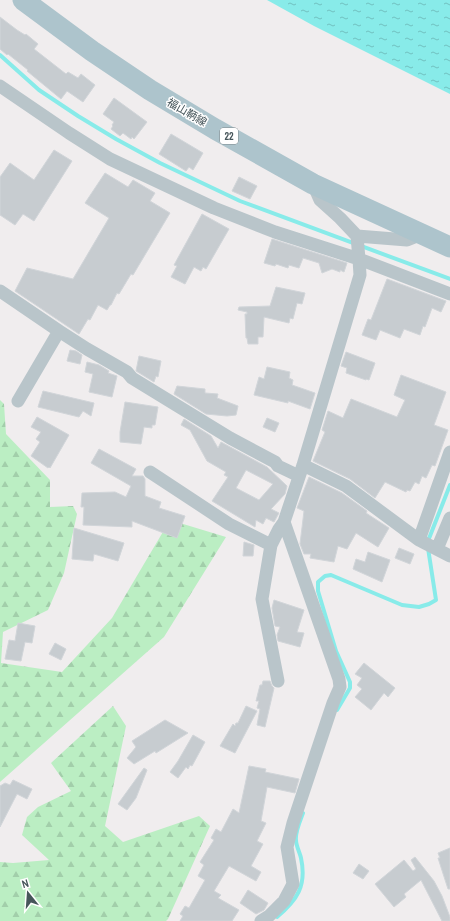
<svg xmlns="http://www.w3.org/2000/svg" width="450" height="921" viewBox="0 0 450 921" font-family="'Archivo Narrow','Noto Sans JP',sans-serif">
<defs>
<pattern id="forest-firs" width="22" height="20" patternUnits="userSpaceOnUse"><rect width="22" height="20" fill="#bbeec3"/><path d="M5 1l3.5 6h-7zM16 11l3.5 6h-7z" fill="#a2ceaa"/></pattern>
<pattern id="water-ripples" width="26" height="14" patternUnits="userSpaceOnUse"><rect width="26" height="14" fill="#88ebe9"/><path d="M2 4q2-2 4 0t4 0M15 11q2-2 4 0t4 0" fill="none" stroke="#71c1c0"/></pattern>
</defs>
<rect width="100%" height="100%" fill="#f0edee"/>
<!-- forest -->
<path fill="url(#forest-firs)" d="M0,400L4,404L6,434L50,480V507L73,506L77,514L64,573L48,610L3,632L1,663L62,672L112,618L170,520L226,537L164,637L0,782Z
M113,706L126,726L105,826L123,842L199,816L210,826L168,919L166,921H0V862L13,863L49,860L22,835L27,817L38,807L71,791L51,763Z"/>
<!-- water -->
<path fill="url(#water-ripples)" d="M267,0H450V94L314,26Z"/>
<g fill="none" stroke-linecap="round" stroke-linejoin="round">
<!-- stream -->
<path stroke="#88ebe9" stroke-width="4" d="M0,55L39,90L78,116L116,139L160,163L240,201L450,279
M428,541L450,485
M337,710L350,688V682L336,651L318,591V582L325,576L331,575L402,605L419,607L429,604L436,600L428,548
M277,917C297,900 307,886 301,858C300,853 296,846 296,840C295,832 300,821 303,813"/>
</g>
<!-- building -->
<path fill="#c7ccd0" stroke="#d1d5d9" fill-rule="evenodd" d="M0,17L17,30L25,35L26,34L38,44L34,49L66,74L68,72L78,78L81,74L95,85L83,102L67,91L61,99L27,71L28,70L8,54L7,55L0,49Z
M114,98L147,122L134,139L132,137L131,139L123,133L120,136L111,129L113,126L112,125L114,122L103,114Z
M171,134L203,153L193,170L189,167L186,171L159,154Z
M54,150L72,161L34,221L23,214L15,225L0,215V177L10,163L34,180Z
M105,173L128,187L133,180L155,193L150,201L170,213L133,275L131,274L119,294L117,293L111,305H110L107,310L98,305L90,320L88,319L79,334L15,291L27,268L73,279L109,218L85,203Z
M239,177L257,186L250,199L232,191Z
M202,214L229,229L206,269L203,267L201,271L194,267L185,284L171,277L177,266L174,265Z
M272,239L347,263L344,272L340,270V272L332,269L322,273L319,263L303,258L299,268L289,265L288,268L276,264L275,266L264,263Z
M387,279L446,301L441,312L432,308L425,327L423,326L420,335L404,329L400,338L380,330L376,340L362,335L368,319L371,320Z
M276,287L305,293L302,304L297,303L293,319L290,318L289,323L264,317L263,337H258V344H248L247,338H246L245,314H247V312L238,310L239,307L270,306Z
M70,350L76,351L82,355L80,364L67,361Z
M346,352L375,363L369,380L366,379V380L346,373L347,368L341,366Z
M139,356L161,361L158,377L156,376L154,382L136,371Z
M87,362L99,365L109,371L108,373L117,376L112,397L89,392L93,374L85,372Z
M267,367L290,372L289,378L293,380L292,385L315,393L310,409L288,401V403L254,395L259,377L264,379Z
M401,375L446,392L434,425L448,430L435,466L432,465L426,478L422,476L419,484L415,482L410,491L407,490L406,492L385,482L375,498L350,479L313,461L325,432L322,430L328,411L343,418L351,399L397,417L405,400L394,395Z
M177,386L205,389V393L218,394L217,398L238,406L236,415L227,416L206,414L174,394Z
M43,391L94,403L91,416L83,411L79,417L38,407Z
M125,402L158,407L155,425H152V428L144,427L141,444L120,442V432Z
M37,417L69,435L50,468L49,467L48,468L31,456L40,442L36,439L41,432L31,427Z
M267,418L279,423L275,432L263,427Z
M184,419L211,436L218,448L221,442L267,467L287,486L285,494L271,509L279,513L274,522L266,518L263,524L256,520L255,527L212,501L228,477L224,475L226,472L207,461L190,430L181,425ZM246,470L273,484L259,500L236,488Z
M99,449L136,469L132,476H143L145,479V496L161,502L159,508L185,516L177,538L132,521V527L83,525L84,507H81L82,493L115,492L126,497L131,486L91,463Z
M309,477L342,493L367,511L366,513L389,528L378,547L356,533L347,549L338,546L334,562L310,558L311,554H304L300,544L304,511L297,508Z
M74,528L124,543L118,561L94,554L93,561L72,559Z
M244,542L254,545L253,556H243Z
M399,548L414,554L410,564L395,558Z
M368,552L390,560L382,582L353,569L356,559L365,562Z
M274,600L304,610L297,632L304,633L300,647L278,641L277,635L280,627L275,626L272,608Z
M18,623L35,626L32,643L25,642L21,661L5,659L9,640L15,641Z
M55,643L66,649L61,660L49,654Z
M364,663L395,688L388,697L384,693L371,710L355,697L362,689L357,685L362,678L355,674Z
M263,681H270L272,686L274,688L265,727L257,725L260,709L257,708L259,701H256L260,685H262Z
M246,706L257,711L235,753L220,746L233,724L235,726L236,723H238Z
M165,720L188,733L156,753L155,751L134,764L127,758L136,747L132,741Z
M193,735L205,742L192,766L190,765L188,769L186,767L178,778L170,772L178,761Z
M249,766L266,769L265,772L299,779L295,793L267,787L261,821L266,823L257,841L263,844L251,866L261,872L256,881L229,866L214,891L221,895L218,898L239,910L232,921H180L183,916L180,914L185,906L189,908L205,880L198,876L204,865L200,862L214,840L211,838L216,829L221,832L233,809L239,813Z
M144,768L147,770L136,798L127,810L118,804Z
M13,780L32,789L27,799L17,794L0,827V786L5,783L10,785Z
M450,848V889H448L438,858H440L438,853Z
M415,857L434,881L442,896L450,917V921H442L421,880L404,894L406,897L394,907L375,884L404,860L413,871L416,869L411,860Z
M359,864L369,871L363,879L353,873Z
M248,890L268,903L264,910L256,914L240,903Z"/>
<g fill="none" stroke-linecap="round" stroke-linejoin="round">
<!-- street -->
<path stroke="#b9c5ca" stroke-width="13" d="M0,86L69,133L110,159L214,208L275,232L359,259L357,236L407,240L422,234
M313,184L320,200L340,218L357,236
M0,291L59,331L18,401
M59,331L87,349L127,372L132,378L230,438L275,462L278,466L299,476
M303,465L346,486L419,540L450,556
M150,472L229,524L271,545L279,529L284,522
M419,540L450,452
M271,545L262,599L278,681
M437,549L450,518
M261,921L269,916L284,901L293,884L287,847L293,823L333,703L340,687L339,679L284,522L303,465L360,275L359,259L450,294"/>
<!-- primary -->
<path stroke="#adc4cc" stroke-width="21" d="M23,0L92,51L150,90L215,129L313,184L450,247"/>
</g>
<g text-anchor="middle" stroke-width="3" stroke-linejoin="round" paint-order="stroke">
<!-- shield labels -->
<rect fill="#fff" stroke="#7e888c" stroke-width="1" x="220" y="128" width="18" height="16" rx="3"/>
<g font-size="10" font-weight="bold" fill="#46555a">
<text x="229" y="140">22</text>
</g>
<!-- street labels -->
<g font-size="11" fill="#46555a" stroke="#fff">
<text transform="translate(187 112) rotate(30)" y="4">福山鞆線</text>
</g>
</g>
<!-- north arrow -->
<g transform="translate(28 893) rotate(343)" stroke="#ffffff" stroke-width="3" paint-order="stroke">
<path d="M0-3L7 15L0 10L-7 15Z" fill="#46555a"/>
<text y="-6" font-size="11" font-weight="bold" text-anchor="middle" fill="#46555a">N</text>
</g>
</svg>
